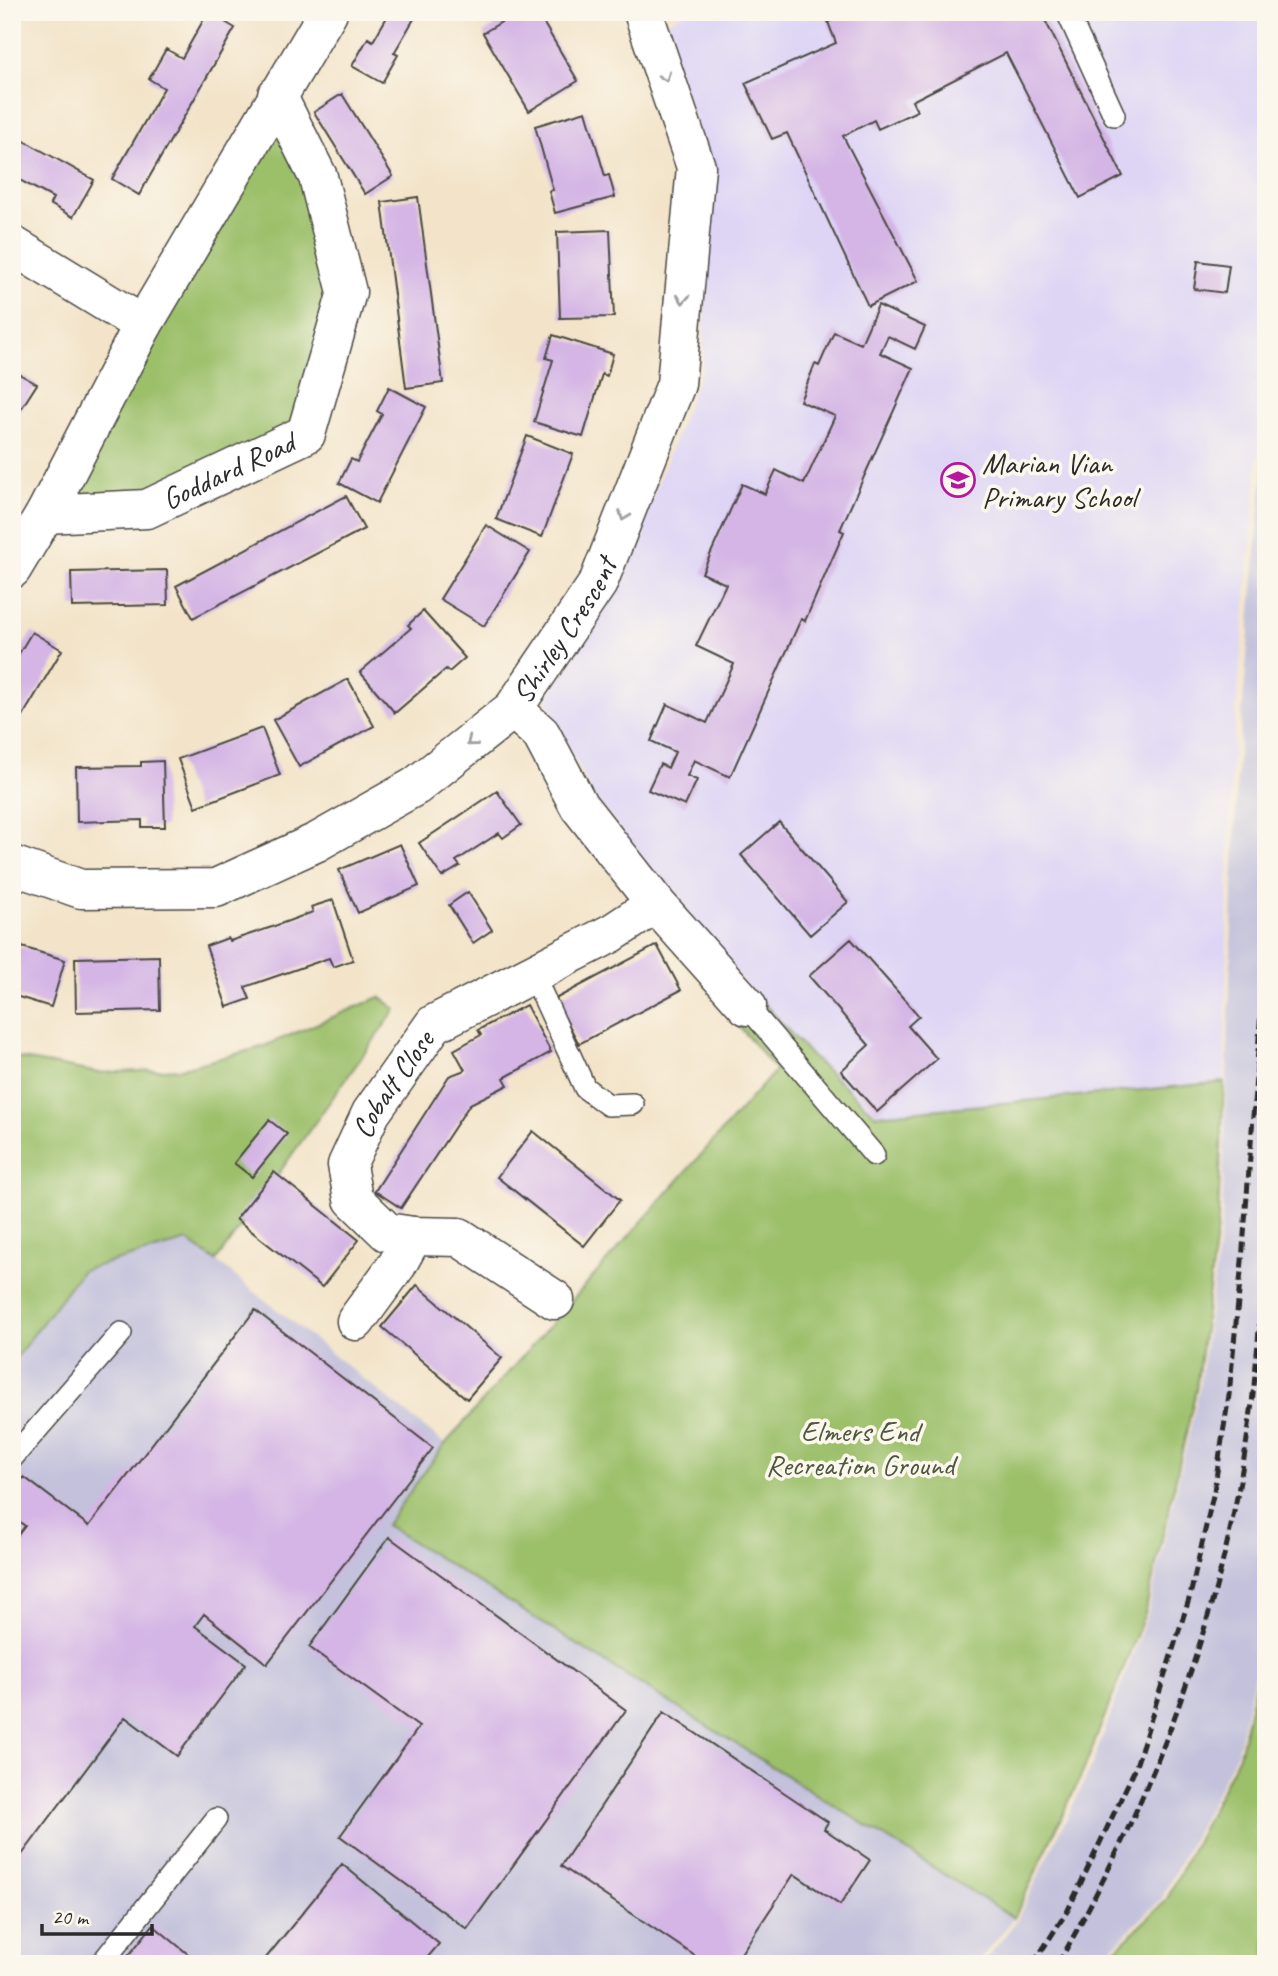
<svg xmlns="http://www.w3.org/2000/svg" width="1278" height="1976" viewBox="0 0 1278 1976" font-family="Caveat,sans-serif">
<rect width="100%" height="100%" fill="#fbf7ec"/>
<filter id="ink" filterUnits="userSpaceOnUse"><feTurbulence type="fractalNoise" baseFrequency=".0143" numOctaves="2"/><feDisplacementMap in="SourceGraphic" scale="14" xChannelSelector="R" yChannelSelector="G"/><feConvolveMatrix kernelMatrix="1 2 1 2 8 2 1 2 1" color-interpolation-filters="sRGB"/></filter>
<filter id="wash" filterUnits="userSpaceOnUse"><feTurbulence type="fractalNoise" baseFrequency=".00686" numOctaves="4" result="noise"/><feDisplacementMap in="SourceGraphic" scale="28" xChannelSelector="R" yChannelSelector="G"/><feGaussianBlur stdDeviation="1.57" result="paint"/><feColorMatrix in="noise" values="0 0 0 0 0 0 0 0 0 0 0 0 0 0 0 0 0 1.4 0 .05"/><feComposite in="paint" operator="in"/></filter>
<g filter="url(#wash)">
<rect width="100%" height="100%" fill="#f3e4c9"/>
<!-- built -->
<path fill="#ded5f5" d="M688,12H1266V370L1231,772L1224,1082L876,1115L812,1057L742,980L593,795L546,700L617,590L703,366L707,155L661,24Z"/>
<!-- industrial -->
<path fill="#c3c1db" d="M1266,435V1623L1237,1752L1161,1900L1095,1964H982L1017,1920L1090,1770L1148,1613L1199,1390L1222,1220L1237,773Z
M188,1241L216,1261L445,1444L387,1526L1014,1918L977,1964H12V1364L82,1270Z"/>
<!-- green -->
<path fill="#9cc06b" stroke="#64764b" stroke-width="2" d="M277,95L347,292L306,434L147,509L45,514Z
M757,996L812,1057L876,1115L1224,1082L1218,1220L1196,1390L1145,1613L1083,1772L1014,1918L386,1525L445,1444L776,1070L732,1018Z
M380,997L396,1009L216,1261L188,1241L82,1270L12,1363V1057L99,1073L179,1069L262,1047Z
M1266,1639V1964H1100L1166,1901L1239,1755Z"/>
<g id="blocks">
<!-- building -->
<path fill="#d4b5e5" d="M208,12L235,28L139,195L112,179L164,88L149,79L166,49L182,58Z
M390,12H418L394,53L398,55L382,83L352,66L368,38L373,41Z
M518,12H537L578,81L529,111L483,33Z
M851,12H1041L1123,176L1080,198L1006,53L912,101L917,111L878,129L874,120L843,136L918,281L868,306L787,133L772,139L745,83L836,43L828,22Z
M342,94L393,176L365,194L314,112Z
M586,111L605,176L609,175L615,197L555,213L549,191L553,190L535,126Z
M12,134L94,180L73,217L50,204L53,198L12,176Z
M418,197L443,383L406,388L382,202Z
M610,230L614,317L560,318L557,232Z
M1198,261L1229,265L1225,293L1194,289Z
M878,305L925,327L915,349L888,336L880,353L913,368L840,530L844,532L805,621L801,619L730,777L694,760L687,776L697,780L685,806L648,790L660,764L668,768L675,752L651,741L667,704L707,723L734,664L696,646L726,584L702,573L742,484L765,494L776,470L804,484L835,416L800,401L815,364L819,366L834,332L861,344Z
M553,335L613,354L607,376L602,374L583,437L534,422L553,360L546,358Z
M12,370L37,384L12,423Z
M389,387L426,407L377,503L339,483L351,459L357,462L382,414L377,411Z
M527,436L573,454L542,537L496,519Z
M346,496L364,529L193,618L176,586Z
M486,525L530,552L484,626L440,599Z
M167,570L168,605L72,607L71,572Z
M423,611L465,658L449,672L446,669L395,713L360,672L411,628L408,625Z
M32,632L62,650L12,734V665Z
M348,679L374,726L299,767L273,720Z
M262,728L280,775L196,807L178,759Z
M163,761L165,827H142V820L77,822L76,767L141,766V762Z
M497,791L521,825L503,838L499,833L456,861L460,866L442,877L419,843Z
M779,822L848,902L810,935L741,855Z
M400,844L419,886L358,913L339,870Z
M468,892L492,930L473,943L449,905Z
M333,900L353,960L333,967L329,958L245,987L250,999L227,1007L206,946L228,938L230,941L272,927L313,912L311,907Z
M851,939L919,1016L908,1026L937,1059L877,1112L841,1071L869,1045L809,976Z
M12,944L65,960L51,1007L12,995Z
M657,945L681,990L579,1044L555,999Z
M159,956L160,1010L76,1012L75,958Z
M526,1005L551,1052L504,1078L508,1085L470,1104L401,1208L375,1191L449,1076L465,1070L454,1050L481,1035L478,1030Z
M269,1120L287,1134L252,1177L234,1163Z
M533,1131L620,1200L584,1246L497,1177Z
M274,1172L359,1240L322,1287L236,1219Z
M417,1285L502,1358L467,1399L382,1327Z
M255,1310L433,1448L267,1664L204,1614L195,1626L246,1664L177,1756L125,1717L18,1860L12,1856V1543L25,1526L12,1516V1493L24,1477L89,1526Z
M389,1537L626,1710L467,1929L340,1836L419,1727L309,1647Z
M664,1712L828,1822L824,1829L870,1860L840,1905L794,1874L734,1964H707L561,1866Z
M342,1864L439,1944L422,1964H261Z
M153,1925L200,1964H122Z"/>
</g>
</g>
<g filter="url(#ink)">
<use href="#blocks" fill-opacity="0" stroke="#494743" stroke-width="2"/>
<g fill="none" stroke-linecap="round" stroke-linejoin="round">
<!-- lane casing -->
<g stroke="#494743" stroke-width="24">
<path id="lane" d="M1067,12L1114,115
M533,974L585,1088L608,1105L633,1104
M747,1006L874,1155
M12,1458L121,1333
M101,1964L216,1819"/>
</g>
<!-- street casing -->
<g stroke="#494743" stroke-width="41">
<g id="street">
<path d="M12,245L143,325"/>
<path id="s1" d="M45,514L147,509L306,434L347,292L318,177L277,95"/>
<path d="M12,569L45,514L143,325L328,12"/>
<path d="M513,709L541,734L579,806L656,904L747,1006"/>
<path id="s2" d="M12,865L81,889L216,888L317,842L416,786L513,709L598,583L676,384L696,167L643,12"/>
<path id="s3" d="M555,1300L459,1237L413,1236L387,1232L353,1199L347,1165L371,1113L434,1024L612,933L656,904"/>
<path d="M356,1321L397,1265L413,1236"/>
</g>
</g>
<!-- lane -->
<use href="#lane" stroke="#fff" stroke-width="21"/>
<!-- street -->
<use href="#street" stroke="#fff" stroke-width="38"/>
<!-- rail -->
<path stroke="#2b2b2b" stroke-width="5" stroke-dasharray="10 5" stroke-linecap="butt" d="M1033,1964L1068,1910L1135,1769L1190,1596L1214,1491L1229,1395L1242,1261L1266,946
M1058,1964C1157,1790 1225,1610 1251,1411C1258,1355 1261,1298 1266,1241"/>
</g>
<!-- one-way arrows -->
<defs><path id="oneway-chevron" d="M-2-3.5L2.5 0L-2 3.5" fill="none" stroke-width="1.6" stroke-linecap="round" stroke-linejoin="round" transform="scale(1.75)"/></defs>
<g stroke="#a0a0a0">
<use href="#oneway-chevron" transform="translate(665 77) rotate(71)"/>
<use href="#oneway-chevron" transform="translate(683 299) rotate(95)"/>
<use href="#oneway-chevron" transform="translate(624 516) rotate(111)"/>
<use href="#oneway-chevron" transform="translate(471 742) rotate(141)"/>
</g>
</g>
<!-- icons -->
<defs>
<g id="school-ring" transform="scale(1.75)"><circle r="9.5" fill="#fbf7ec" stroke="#b5179e" stroke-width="1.5"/><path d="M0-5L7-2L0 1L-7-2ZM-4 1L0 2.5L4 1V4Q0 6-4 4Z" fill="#b5179e"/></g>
</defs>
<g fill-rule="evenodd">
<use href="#school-ring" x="958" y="480"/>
</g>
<g text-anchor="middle" stroke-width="7" stroke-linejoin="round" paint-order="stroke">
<!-- poi labels -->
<g font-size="30" fill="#2b2b2b" stroke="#fbf7ec" text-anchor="start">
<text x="982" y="473">Marian Vian<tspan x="982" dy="34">Primary School</tspan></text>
</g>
<!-- street labels -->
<g font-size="30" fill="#2b2b2b" stroke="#fbf7ec">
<text dy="10" stroke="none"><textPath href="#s1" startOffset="192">Goddard Road</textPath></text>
<text dy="10" stroke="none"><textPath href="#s2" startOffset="651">Shirley Crescent</textPath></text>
<text dy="10" stroke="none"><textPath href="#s3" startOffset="362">Cobalt Close</textPath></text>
</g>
<!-- park labels -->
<g font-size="30" fill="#4d583e" stroke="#fbf7ec">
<text x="860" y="1441">Elmers End<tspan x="860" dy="34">Recreation Ground</tspan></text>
</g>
</g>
<!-- margin -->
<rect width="1278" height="1976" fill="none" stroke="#fbf7ec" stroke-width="42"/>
<!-- scale -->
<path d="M42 1924v10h110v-10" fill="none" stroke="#2b2b2b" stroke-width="3.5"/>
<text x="52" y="1924" font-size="21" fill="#2b2b2b" stroke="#fbf7ec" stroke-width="5" paint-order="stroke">20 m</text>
</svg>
